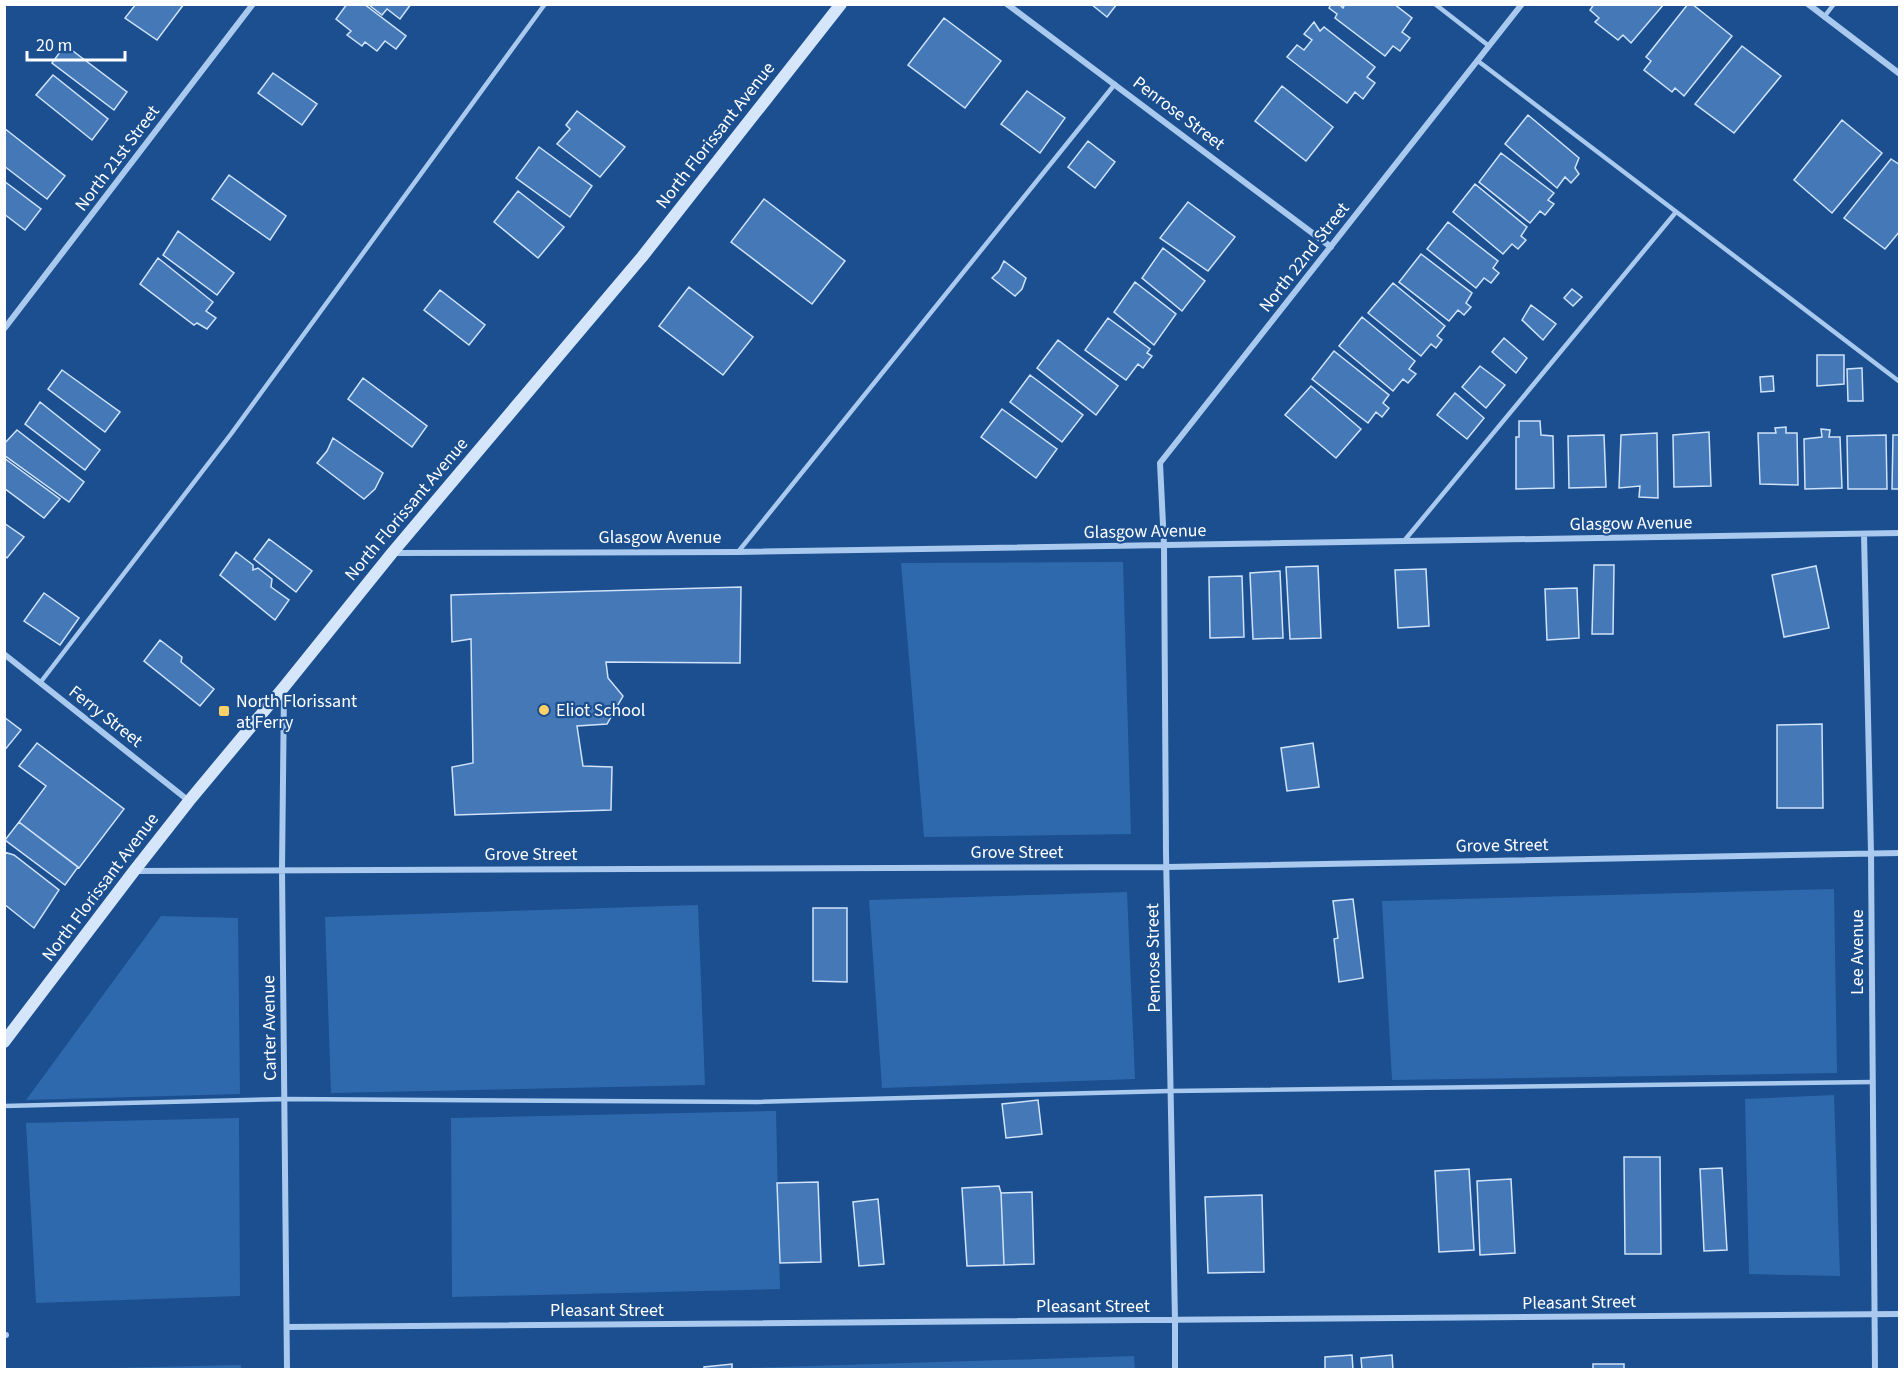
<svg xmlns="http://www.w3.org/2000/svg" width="1904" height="1374" viewBox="0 0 1904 1374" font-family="'Source Sans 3',sans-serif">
<rect width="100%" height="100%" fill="#1b4f8f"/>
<!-- green -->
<path fill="#2e69ad" d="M1123,562L1131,834L924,837L901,563Z
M1834,889L1837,1073L1392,1080L1382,901Z
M1127,892L1135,1079L882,1088L869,900Z
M698,905L705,1085L331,1093L325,917Z
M161,916L238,918L240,1094L26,1100Z
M1834,1095L1840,1276L1749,1274L1745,1099Z
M776,1111L780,1289L452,1297L451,1118Z
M239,1118L240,1296L36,1303L26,1123Z
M1134,1356L1135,1370H744V1368Z
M241,1365V1370L68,1369Z"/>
<!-- building -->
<path fill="#4478b7" stroke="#cfe3fa" stroke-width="1.5" d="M136,4H184L157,40L125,18Z
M347,4H364L406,36L396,49L385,41L377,51L365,42L362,46L347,35L351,31L336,19Z
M411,4L400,19L387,9L382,15L369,5Z
M1091,4H1117L1107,17Z
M1331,4H1339L1343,8L1345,4H1394L1412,18L1402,32L1410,38L1400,51L1393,46L1385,56L1335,18L1337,14L1329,8Z
M1594,4H1664L1631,43L1623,35L1618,40L1595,22L1599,18L1590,10Z
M1688,4H1692L1732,36L1684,96L1675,88L1672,92L1644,70L1651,61L1646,57Z
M944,18L1001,61L965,108L908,65Z
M1314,22L1320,31L1324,27L1375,67L1367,77L1375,83L1363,99L1355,92L1347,103L1287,57L1297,45L1304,50L1312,40L1304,34Z
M65,45L127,92L114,110L52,63Z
M1742,46L1781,76L1734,133L1695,104Z
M273,73L317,104L302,125L258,93Z
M53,75L108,119L92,140L36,95Z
M1282,86L1333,127L1306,161L1255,121Z
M1027,91L1065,118L1040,153L1001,124Z
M577,111L625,147L600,177L557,144L570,129L566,125Z
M1528,115L1579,158L1575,168L1579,174L1571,183L1565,177L1557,188L1505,144Z
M1842,120L1882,153L1832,213L1794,180Z
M4,128L65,176L47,199L4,166Z
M1088,141L1115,162L1095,188L1068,167Z
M539,147L592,186L570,217L516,178Z
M1501,153L1554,193L1548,200L1554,204L1545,215L1540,211L1530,223L1479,182Z
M1891,159L1900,165V231L1885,249L1844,218Z
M229,175L286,216L270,240L212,199Z
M4,181L41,209L25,230L4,214Z
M1475,184L1527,227L1521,236L1526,240L1518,249L1512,244L1503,254L1453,212Z
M518,191L564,227L538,258L494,222Z
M764,199L845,261L812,304L731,242Z
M1188,202L1235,237L1208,271L1160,238Z
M1448,222L1498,261L1493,268L1499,273L1491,283L1484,278L1476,288L1427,249Z
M178,231L234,273L217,295L163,255Z
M1163,248L1205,281L1182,311L1142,278Z
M1421,254L1472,293L1466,303L1471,307L1464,315L1458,310L1449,321L1399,282Z
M158,258L213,302L206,311L216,318L207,329L197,323L194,325L140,284Z
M1004,261L1026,278L1022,289L1015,296L992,278L999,271Z
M1135,282L1176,314L1154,345L1114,312Z
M1393,283L1445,326L1437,336L1442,340L1436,348L1431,344L1421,356L1368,313Z
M689,287L753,337L723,375L659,326Z
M1572,289L1582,297L1573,306L1564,298Z
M440,290L485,325L469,345L424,310Z
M1531,305L1556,324L1543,340L1522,320Z
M1362,317L1415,361L1409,369L1416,374L1408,383L1403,379L1393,391L1339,346Z
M1108,318L1150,349L1147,353L1152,356L1143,368L1138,364L1126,380L1085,350Z
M1504,338L1527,358L1516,373L1492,352Z
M1058,340L1118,386L1096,415L1037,368Z
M1334,351L1389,395L1383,403L1389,408L1382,417L1376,412L1368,423L1312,379Z
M1817,355H1844V384L1817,386Z
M1480,366L1505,385L1486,408L1462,387Z
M1862,368L1863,401H1848L1847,369Z
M62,370L120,412L105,432L48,389Z
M1030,375L1083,415L1062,442L1010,402Z
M1773,376L1774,391L1761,392L1760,377Z
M363,378L427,426L412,447L348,399Z
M1311,386L1361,429L1336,458L1285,415Z
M1455,393L1484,418L1467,439L1437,415Z
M40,402L100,450L85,470L25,424Z
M1002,409L1057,449L1036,478L981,437Z
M1519,421H1540L1541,435L1553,436L1554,488L1516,489V437H1519Z
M1786,427V433H1797L1798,485L1760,484L1758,433H1776L1775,428Z
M1821,429L1830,430L1829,437H1840L1842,488L1805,489L1804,439L1822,437Z
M17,430L84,482L69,502L4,455V444Z
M1709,432L1711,486L1674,487L1673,435Z
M1657,433L1658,498L1639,497L1640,486L1619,488L1621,435Z
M1604,435L1606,487L1569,488L1568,436Z
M1886,435L1887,489H1848L1847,436Z
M1893,435H1900V489H1892Z
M333,438L383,473L375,489L364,499L317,463L327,451Z
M4,458L60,499L44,518L4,488Z
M4,523L24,537L7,558L4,555Z
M269,539L312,571L296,592L254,559Z
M236,552L253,565V570L258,568L272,579L271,587L289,600L275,620L220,575Z
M1594,565H1614L1613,634H1592Z
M1318,566L1321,638L1290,639L1286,567Z
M1816,566L1829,628L1784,637L1772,575Z
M1426,569L1429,626L1398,628L1395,570Z
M1280,571L1283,638L1253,639L1250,573Z
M1242,576L1244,637L1210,638L1209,577Z
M741,587L740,663L606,662L608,678L623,696L607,724L577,726L583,766L612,767L611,810L455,815L452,767L473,763L471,639L452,642L451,595Z
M1577,588L1579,638L1547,640L1545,589Z
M44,593L79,618L60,645L24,621Z
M160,640L182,657L181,662L214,689L200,706L144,661Z
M4,717L21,730L4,751Z
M1822,724L1823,808H1777V725Z
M37,743L124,809L79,868L19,822L46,786L19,766Z
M1313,743L1319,787L1287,791L1281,748Z
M19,822L78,867L65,885L5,840Z
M4,852L14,855L59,890L34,928L4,904Z
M1353,899L1363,978L1339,982L1334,939L1338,938L1333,901Z
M813,908H847V982L813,981Z
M1038,1100L1042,1134L1006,1138L1002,1104Z
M1624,1157H1660L1661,1254H1625Z
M1722,1168L1727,1250L1704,1251L1700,1169Z
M1469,1169L1474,1250L1439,1252L1435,1171Z
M1511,1179L1515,1253L1480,1255L1477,1181Z
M818,1182L821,1262L780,1263L777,1183Z
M999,1186L1001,1193L1004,1265L967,1266L962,1188Z
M1032,1192L1034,1264L1004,1265L1001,1193Z
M1262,1195L1264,1272L1208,1273L1205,1197Z
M878,1199L884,1264L859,1266L853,1202Z
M1352,1355L1353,1370H1325V1357Z
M1392,1355L1393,1370H1362L1361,1358Z
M732,1364V1370H704V1367Z
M1593,1364H1624V1370H1593Z"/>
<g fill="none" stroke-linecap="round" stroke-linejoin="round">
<!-- service -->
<path stroke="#a9c9ee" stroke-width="4.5" d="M1435,4L1489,46
M1824,17L1834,4
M1478,61L1900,382
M1404,541L1676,212
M738,552L1115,84
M40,683L231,434L545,4
M4,1106L285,1099L756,1102L1170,1091L1873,1082"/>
<!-- minor -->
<path stroke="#a9c9ee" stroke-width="6" d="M1007,4L1331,247
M1808,4L1900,74
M4,329L253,4
M1864,534L1871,853L1875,1370
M394,553L738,552L1900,533
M4,654L189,801
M284,691L282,869L287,1370
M134,871L1167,867L1900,853
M287,1327L1900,1314
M4,1335H6
M1175,1370V1321L1166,853L1164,545L1160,463L1522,4"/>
<!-- secondary -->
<path stroke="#d6e6fa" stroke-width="12" d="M4,1042L134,871L189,801L284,687L392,553L642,257L841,4"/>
</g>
<!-- markers -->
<g fill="#ffd166" stroke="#1b4f8f" stroke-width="2">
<circle cx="544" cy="710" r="6"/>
<rect x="218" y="705" width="12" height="12" rx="3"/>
</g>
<g text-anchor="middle" stroke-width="4.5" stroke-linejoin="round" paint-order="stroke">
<!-- street labels -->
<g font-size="18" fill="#fff" stroke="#1b4f8f">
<text transform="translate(1179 113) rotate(37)" y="6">Penrose Street</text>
<text transform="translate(715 135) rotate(-52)" y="6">North Florissant Avenue</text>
<text transform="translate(117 158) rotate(-53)" y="6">North 21st Street</text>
<text transform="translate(1304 257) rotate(-52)" y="6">North 22nd Street</text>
<text transform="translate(406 509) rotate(-50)" y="6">North Florissant Avenue</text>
<text transform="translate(1631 523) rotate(-1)" y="6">Glasgow Avenue</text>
<text transform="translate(1145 531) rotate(-1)" y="6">Glasgow Avenue</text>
<text x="660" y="543">Glasgow Avenue</text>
<text transform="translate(106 716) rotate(38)" y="6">Ferry Street</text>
<text transform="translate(1502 845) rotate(-1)" y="6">Grove Street</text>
<text x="1017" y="858">Grove Street</text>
<text x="531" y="860">Grove Street</text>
<text transform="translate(100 887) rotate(-53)" y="6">North Florissant Avenue</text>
<text transform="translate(1857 952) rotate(-90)" y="6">Lee Avenue</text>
<text transform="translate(1153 958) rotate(-91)" y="6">Penrose Street</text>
<text transform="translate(269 1028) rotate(-91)" y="6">Carter Avenue</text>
<text transform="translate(1579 1302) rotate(-1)" y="6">Pleasant Street</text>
<text x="1093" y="1312">Pleasant Street</text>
<text x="607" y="1316">Pleasant Street</text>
</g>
<!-- poi labels -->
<g font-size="18" fill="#fff" stroke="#1b4f8f" text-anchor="start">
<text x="236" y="707">North Florissant<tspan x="236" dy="21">at Ferry</tspan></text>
<text x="556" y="716">Eliot School</text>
</g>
</g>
<!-- border -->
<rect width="1904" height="1374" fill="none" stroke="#ffffff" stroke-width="12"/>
<!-- scale -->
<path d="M27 51v9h98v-9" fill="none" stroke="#ffffff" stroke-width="3"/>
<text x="36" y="51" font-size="18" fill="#ffffff" stroke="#1b4f8f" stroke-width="4.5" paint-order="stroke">20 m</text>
</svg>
